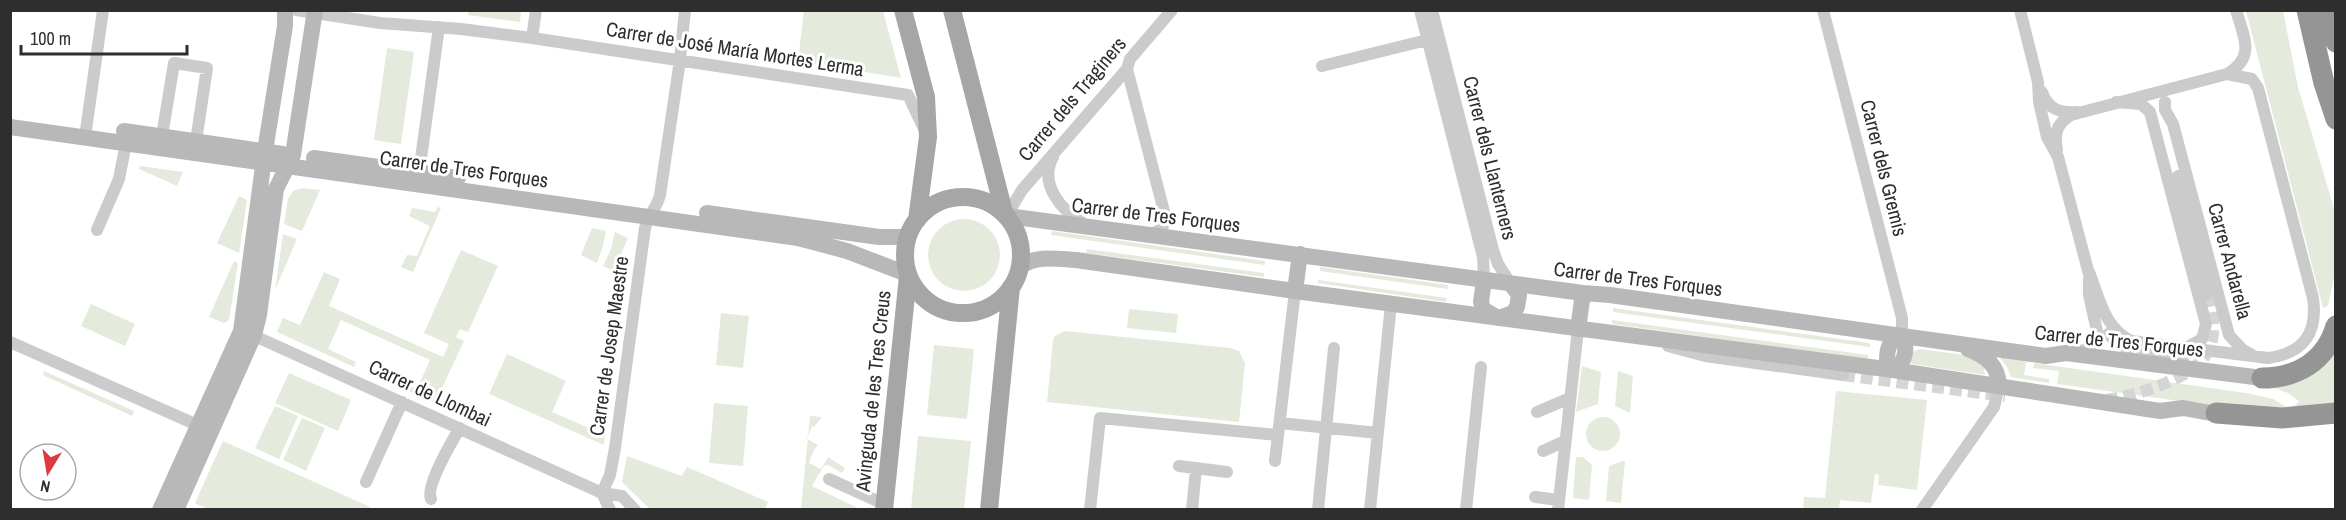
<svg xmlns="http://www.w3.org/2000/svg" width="2346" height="520" viewBox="0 0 2346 520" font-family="'Archivo Narrow',sans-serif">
<rect width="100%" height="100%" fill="#fff"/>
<!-- green -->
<path fill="#e4ebdc" d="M804,10L883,11L901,78L798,61Z
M469,11V10L521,11L520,22L468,15Z
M2246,11H2283L2298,87L2335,212V273L2328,306L2323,308Z
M387,48L414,52L401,144L374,140Z
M140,166L183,172L177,186L139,169Z
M302,188L320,190L302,231L284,224L288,199L293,191Z
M239,196L247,200L239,253L217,243Z
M438,207L441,208L413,272L401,267L407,255L417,256L430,226L409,216L412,208L435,212Z
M928 255a36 36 0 1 1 72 0a36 36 0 1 1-72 0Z
M592,228L606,231L603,246L597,263L581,255Z
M1052,231L1265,261V265L1051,235Z
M615,232L628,238L614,271L603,266L611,249Z
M283,234L297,239L275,290Z
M1087,249L1264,273V277L1086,253Z
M461,250L498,266L468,332L460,329L456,337L464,341L435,403L387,381L389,377L417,389L430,360L341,320L328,349L356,362L354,367L277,332L283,318L300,325L324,272L340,279L329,306L443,357L449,344L424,333Z
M234,261L238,263L229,320L224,323L209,317Z
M1320,267L1448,285V289L1320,271Z
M1318,280L1447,298L1446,302L1318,283Z
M91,304L135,324L125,346L81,326Z
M1613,308L1870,343V347L1613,312Z
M1129,309L1178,314L1176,333L1127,328Z
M721,313L749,316L743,368L716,365Z
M1612,320L1868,355V359L1612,324Z
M1065,331L1231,348L1239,351L1245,363L1239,422L1047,402L1053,340L1055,336Z
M934,345L974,349L967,419L927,415Z
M2335,348V409L2300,414H2273L2057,384L2059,371L2033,368L2034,363L2246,393L2273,399L2292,410L2299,401L2288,393L2263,384C2292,386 2321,376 2335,348Z
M1919,349L1972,356L1984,365L1985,375L1912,364L1910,361L1911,353Z
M507,354L566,381L552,412L605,435L604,445L489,394Z
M1998,355L2026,362L2024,375L2049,379V383L2011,377L2007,367Z
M1582,366L1601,372L1598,404L1576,412Z
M44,371L134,411L132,416L43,375Z
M1618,371L1633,376L1630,413L1615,406Z
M289,373L351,400L338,431L275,403Z
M1836,391L1927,400L1917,490L1878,485L1879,475L1875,474L1871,503L1840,500L1839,509H1803L1804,497L1825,498Z
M714,403L748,406L743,466L709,463Z
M275,406L298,416L279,459L255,448Z
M810,416L822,417L814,427L812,426L807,439L818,445L814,450L809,463L821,469L828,457L845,468L842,473L828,465L824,466L812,486L860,509H801Z
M1586 434a17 17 0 1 1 34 0a17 17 0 1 1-34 0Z
M302,418L325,428L306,471L283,460Z
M918,436L971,441L964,509H911Z
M223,441L368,506L371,509L210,510L195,503Z
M627,456L682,476L687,467L768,502L765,509H650L622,482Z
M1576,457H1583L1592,465L1589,500L1573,498Z
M1623,461L1625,462L1621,503L1606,501L1609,466Z"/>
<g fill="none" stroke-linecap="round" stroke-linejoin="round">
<!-- street-tunnel -->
<path stroke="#d5d5d5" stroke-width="12" stroke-dasharray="12 6" stroke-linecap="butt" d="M1843,375L2005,396
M2106,400C2125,397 2144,392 2161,385C2209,366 2222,345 2208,294"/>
<!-- street -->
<path stroke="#cbcbcb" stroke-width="12" d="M296,10L380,23L461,29L532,38L908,95L924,129
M1420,10L1483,257L1484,280
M1432,10L1493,250L1498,264L1511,284
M1823,10L1902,318V336
M2020,10L2038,82L2039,102L2047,137L2058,157L2090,278
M532,38L536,10
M1322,66L1435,38
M1127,69L1166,219C1163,229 1158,233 1147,234
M2042,92C2048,109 2059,113 2077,112
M2116,102L2141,104L2150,112L2206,324L2202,339L2186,348
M2165,102V110L2173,124L2229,335L2243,350L2252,355
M162,136L174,63L207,68L196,141
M85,137L103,10
M2057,150C2054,134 2056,124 2071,115L2227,74C2256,57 2244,38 2236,10
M1053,157C1038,184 1062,211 1084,224
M419,173L439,27
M2178,176L2208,294
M1007,215L1022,190L1127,69L1130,59L1172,10
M97,230L119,179L126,143
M2089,272C2099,297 2104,328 2131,341L2268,358C2304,353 2318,333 2313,298L2258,88L2252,79L2227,74
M248,333L602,493L622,496L635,510
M2108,334C2130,357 2154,356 2183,360
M10,342L204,428
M1668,346L1705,356L1843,375
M2078,351L2092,349L2099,340L2089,295V279
M1537,412L1570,398
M1280,423L1378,433
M1543,451L1565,441
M1275,461L1295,291
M1179,466L1227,472
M829,479L884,504
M366,482L402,402
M602,493L610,475L615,448L645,228C648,215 657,208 660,195L680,60L685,10
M602,493L610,510
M1535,497L1559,500
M431,499C425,487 452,441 460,428
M1090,510L1100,418L1278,435
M1192,510L1196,469
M1318,510L1334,348
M1370,510L1391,304
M1466,510L1481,367
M1558,510L1578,329
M1922,510L1994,407L1999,386"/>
<!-- secondary -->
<path stroke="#b8b8b8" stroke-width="16" d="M10,127L798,238L847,251L907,274
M124,131L283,154
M314,158L458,178
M707,213L879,237H908
M1008,216L1583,293L1610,295L2046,356L2066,353L2262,378
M1021,266C1037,255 1057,259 1076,260L1295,291L1893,370L2160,411L2183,408L2227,416
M1484,280L1481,302L1483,309L1498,318L1513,313L1517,307L1519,295L1511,284
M1295,291L1300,254
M1578,329L1583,293
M1902,336C1908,347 1906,364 1893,370L1887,361C1887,348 1889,340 1902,336Z
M1968,349C1987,357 1998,365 1999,386
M160,510L241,331L265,151L285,26V10
M176,510L254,335L259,315L276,189L293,155L315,10"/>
<!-- primary -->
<path stroke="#a6a6a6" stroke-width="18" d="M903,10L926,97L928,137L917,220
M952,10L1004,212
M905 255a58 58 0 1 1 116 0a58 58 0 1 1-116 0Z
M884,510L908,276
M989,510L1011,287"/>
<!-- highway -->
<path stroke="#959595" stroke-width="21" d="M2307,10L2324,83L2336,119
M2325,10L2336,42
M2262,378C2297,378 2326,361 2336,326
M2216,413L2282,418L2336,413"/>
</g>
<g text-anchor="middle" stroke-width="6" stroke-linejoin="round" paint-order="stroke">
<!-- street labels -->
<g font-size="20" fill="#2e2e2e" stroke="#fff">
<text transform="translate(735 49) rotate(9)" y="7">Carrer de José María Mortes Lerma</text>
<text transform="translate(1072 99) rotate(-50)" y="7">Carrer dels Traginers</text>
<text transform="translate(1490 158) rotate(76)" y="7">Carrer dels Llanterners</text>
<text transform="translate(1884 168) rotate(76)" y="7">Carrer dels Gremis</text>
<text transform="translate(464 169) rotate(8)" y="7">Carrer de Tres Forques</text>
<text transform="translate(1156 215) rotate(7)" y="7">Carrer de Tres Forques</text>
<text transform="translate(2230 261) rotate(75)" y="7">Carrer Andarella</text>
<text transform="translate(1638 279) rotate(7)" y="7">Carrer de Tres Forques</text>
<text transform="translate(2119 341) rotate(6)" y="7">Carrer de Tres Forques</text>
<text transform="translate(609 346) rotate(-82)" y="7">Carrer de Josep Maestre</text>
<text transform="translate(873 391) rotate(-84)" y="7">Avinguda de les Tres Creus</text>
<text transform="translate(430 393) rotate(25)" y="7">Carrer de Llombai</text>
</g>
</g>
<!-- border -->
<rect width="2346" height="520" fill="none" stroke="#2e2e2e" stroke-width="24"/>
<!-- north arrow -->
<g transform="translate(48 472) rotate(191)"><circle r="28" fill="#ffffff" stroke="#ababab" stroke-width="1.5"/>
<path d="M0-4.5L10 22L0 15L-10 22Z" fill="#dd3940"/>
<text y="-9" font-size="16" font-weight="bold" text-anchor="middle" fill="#2e2e2e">N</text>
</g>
<!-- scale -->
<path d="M21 45v9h166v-9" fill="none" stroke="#2e2e2e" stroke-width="3"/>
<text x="30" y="45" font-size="18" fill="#2e2e2e" stroke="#ffffff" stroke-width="4.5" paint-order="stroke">100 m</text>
</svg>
